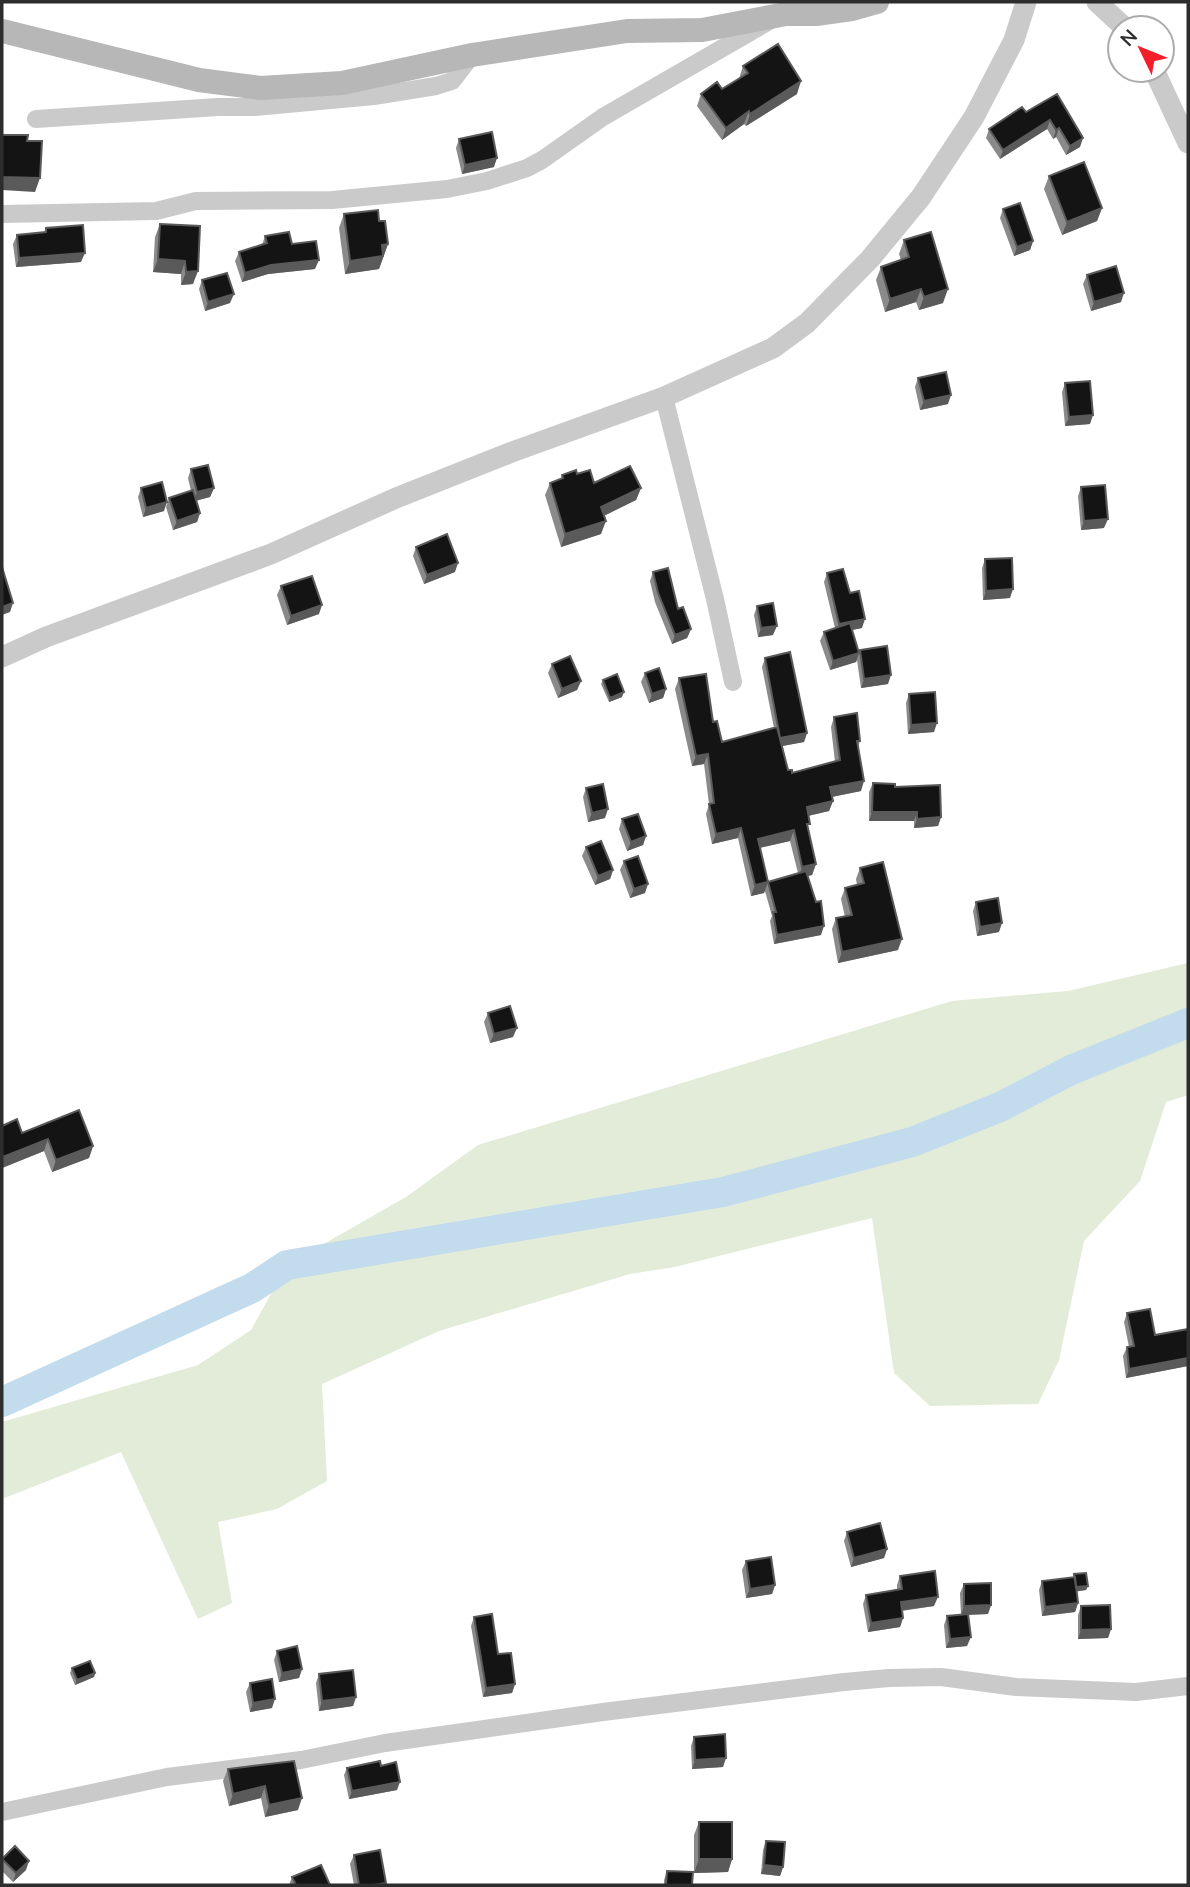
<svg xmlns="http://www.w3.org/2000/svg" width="1190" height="1887" viewBox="0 0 1190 1887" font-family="'Nunito Sans',sans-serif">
<rect width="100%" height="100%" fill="#fff"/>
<!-- green -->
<path fill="#e2ecd8" d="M1188,963V1095L1166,1102L1140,1181L1084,1241L1059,1360L1038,1404L930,1406L894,1373L872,1218L675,1267L630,1274L439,1331L322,1384L327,1481L277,1509L218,1522L232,1603L198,1619L121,1452L2,1499V1422L198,1365L251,1330L287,1265L406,1197L478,1145L952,1001L1068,991Z"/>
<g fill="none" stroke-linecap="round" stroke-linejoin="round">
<!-- river -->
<path stroke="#c2dcee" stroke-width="30" d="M2,1402L252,1288L287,1265L723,1192L912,1142L1000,1107L1071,1070L1188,1023"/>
<!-- minor -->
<path stroke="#cacaca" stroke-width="18" d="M36,119L218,107H255L374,96L436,86L452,81L472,55
M2,214L156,211L196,201L332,200L447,189L487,181L527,168L542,160L603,117L771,20
M664,397L715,599L733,682
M2,1812L167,1777L301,1760L385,1743L603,1712L844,1682L889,1678L941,1677L1016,1687L1136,1692L1188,1686"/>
<!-- tertiary -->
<path stroke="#cacaca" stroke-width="21" d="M1097,2L1125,28
M1154,70L1188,143
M2,657L46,637L271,554L396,498L512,452L664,397L773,348L807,323L870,259L921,197L974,117L1014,40L1026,2"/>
<!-- secondary -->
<path stroke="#b7b7b7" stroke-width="24" d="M2,31L199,80L260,88L342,83L472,55L627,31L702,30L786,14H816L852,9L877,2"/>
</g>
<!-- wall -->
<path fill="#8a8a8a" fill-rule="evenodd" d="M743,66L797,94L746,126L744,124L722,140L697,106L701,94L722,89L739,79Z
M1057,94L1080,147L1066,155L1056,137L1053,139L1047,129L1000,159L986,138L989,129L1026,112Z
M459,139L494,167L462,174L456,148Z
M1049,176L1102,208L1097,221L1062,235L1044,189Z
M1003,209L1033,241L1030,250L1014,256L1000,218Z
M344,214L379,221L388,244L379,269L345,274L339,228Z
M160,224L200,226L193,284L181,285V274L153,272L155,237Z
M46,228L81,262L16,267L13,244L17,235L44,232Z
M265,236L292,244L315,269L268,274L242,282L235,261L239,252L262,245Z
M904,240L943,303L919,310L916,302L885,312L876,280L881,267L901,260L899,254Z
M1087,275L1121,302L1091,311L1083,284Z
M202,280L230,303L205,311L199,289Z
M918,378L948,404L920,410L915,387Z
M1065,383L1090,424L1065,426L1062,392Z
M191,469L214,488L210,497L196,501L200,513L197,522L173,530L166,507L169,498L191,491L188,478Z
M577,474L594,483L641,488L636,500L604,516L601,534L561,547L545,495L550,483L561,479L562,475Z
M1081,487L1104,528L1081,530L1078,496Z
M141,488L164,511L143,517L138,497Z
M416,547L455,572L424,584L413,556Z
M985,559L1010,598L983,600L982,568Z
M653,572L691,629L687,638L672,644L655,602L650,581Z
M827,573L850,593L862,628L852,630L859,652L860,650L888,684L861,688L857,660L856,662L830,670L820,641L824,632L835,628L824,582Z
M281,586L319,614L287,625L277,595Z
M757,606L773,635L758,637L754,615Z
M765,658L807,733L804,742L782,746L788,770L792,773L835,762L831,727L834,717L860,741L858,747L861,791L832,797L833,801L829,811L808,816V828L816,864L812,875L808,876L821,935L774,944L770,921L772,916L765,891L764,893L751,896L738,838L712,844L706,814L709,804L704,764L692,766L675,689L679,678L713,722L722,742L774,728L762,667ZM790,841L798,873L768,882L760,848Z
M552,664L581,681L577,690L558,698L548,673Z
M645,673L666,689L663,698L649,703L641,682Z
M603,680L622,697L609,702L601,684Z
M909,694L934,732L908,734L906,703Z
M873,783L895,787L941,817L938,826L914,828V821H869V792Z
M586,788L605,818L588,822L583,797Z
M622,819L646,836L643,845L627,851L619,829Z
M586,847L613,870L610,879L595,885L582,856Z
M624,861L645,893L630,898L620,870Z
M860,868L898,950L838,963L832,929L836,918L845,917L841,899L845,888L857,885L856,879Z
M976,902L999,932L977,936L973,911Z
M488,1013L513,1037L490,1043L484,1022Z
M2,1126L22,1133L93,1146L89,1158L52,1172L44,1151L2,1168Z
M1127,1313L1155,1335L1188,1329V1366L1126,1378L1123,1356L1127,1347H1129L1124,1322Z
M847,1532L887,1549L884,1558L851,1567L844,1541Z
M746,1561L775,1585L772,1594L746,1598L742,1570Z
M1074,1574L1088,1586L1086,1590L1077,1591L1078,1603L1075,1612L1042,1616L1039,1590L1042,1581L1073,1578Z
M900,1576L934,1606L902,1611L903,1618L900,1627L868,1632L863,1604L866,1595L897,1589V1585Z
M964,1584L991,1605L988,1614L968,1615L967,1646L946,1648L944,1625L947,1616L961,1615L960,1593Z
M1081,1606L1111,1629L1108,1638L1078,1639V1615Z
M474,1617L498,1654L515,1684L512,1693L483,1697L471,1626Z
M277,1651L302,1669L299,1678L279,1682L274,1660Z
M72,1668L95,1673L94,1677L75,1685L70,1673Z
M319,1674L356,1697L353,1706L319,1711L316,1683Z
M250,1683L272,1708L250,1712L246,1692Z
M694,1737L723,1767L692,1769L691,1746Z
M294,1761L298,1810L265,1817L261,1798L229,1806L223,1781L228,1769Z
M381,1766L397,1790L349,1799L344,1775L347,1768Z
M699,1822L732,1859L728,1872L694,1873V1835Z
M766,1841L783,1867L780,1876L761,1874L763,1850Z
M354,1855L385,1885H354L350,1864Z
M2,1859L26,1870L13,1882L2,1871Z
M667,1871L692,1885H664V1880Z
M292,1877L330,1885H289Z"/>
<!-- shaded-wall -->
<path fill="#5a5a5a" d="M801,81L797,94L746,126L750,114Z
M749,111L744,124L722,140L726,128Z
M1050,120L1047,129L1000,159L1003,150Z
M1059,128L1056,137L1053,139L1056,130Z
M1083,138L1080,147L1066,155L1070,146Z
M497,158L494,167L462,174L465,165Z
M2,177L40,178L35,192L2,190Z
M1102,208L1097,221L1062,235L1067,222Z
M1033,241L1030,250L1014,256L1017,247Z
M388,244L379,269L345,274L350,261L382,245Z
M85,253L81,262L16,267L19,258Z
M158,259L185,261L181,274L153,272Z
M319,260L315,269L268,274L242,282L245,273L271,265Z
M198,271L193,284L181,285L186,272Z
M921,289L916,302L885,312L890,299Z
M948,289L943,303L919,310L924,297Z
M1124,293L1121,302L1091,311L1094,302Z
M234,294L230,303L205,311L208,302Z
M951,395L948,404L920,410L924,401Z
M1093,415L1090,424L1065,426L1069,417Z
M214,488L210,497L194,501L197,492Z
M641,488L636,500L597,519L601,507Z
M167,502L164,511L143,517L146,508Z
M200,513L197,522L173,530L177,521Z
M1108,519L1104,528L1081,530L1084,521Z
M606,521L601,534L561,547L565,534Z
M458,563L455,572L424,584L427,575Z
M1013,589L1010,598L983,600L986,591Z
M13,603L10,612L2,615V607Z
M322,605L319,614L287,625L291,616Z
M865,619L862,628L836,633L839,624Z
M777,626L773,635L758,637L761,628Z
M691,629L687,638L672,644L675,635Z
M859,653L856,662L830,670L833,661Z
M891,675L888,684L861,688L864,679Z
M581,681L577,690L558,698L562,689Z
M666,689L663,698L649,703L652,694Z
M624,692L622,697L609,702L610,698Z
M937,723L934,732L908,734L911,725Z
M807,733L804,742L777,747L780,738Z
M708,754L704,764L692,766L696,756Z
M864,781L861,791L826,798L830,787Z
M833,801L829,811L803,817L807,807Z
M608,809L605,818L588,822L592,813Z
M872,812H917L914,821H869Z
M941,817L938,826L914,828L917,819Z
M741,828L738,838L712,844L716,834Z
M794,830L790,841L754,849L758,839Z
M646,836L643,845L627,851L631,842Z
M816,864L812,875L799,878L802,867Z
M613,870L610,879L595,885L598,876Z
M768,882L764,893L751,896L755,885Z
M648,884L645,893L630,898L634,889Z
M1002,923L999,932L977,936L980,927Z
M824,926L821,935L774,944L777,935Z
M902,939L898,950L838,963L842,952Z
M517,1028L513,1037L490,1043L494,1034Z
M48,1139L44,1151L2,1168L3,1157Z
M93,1146L89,1158L52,1172L56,1160Z
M1188,1358V1366L1126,1378L1129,1369Z
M887,1549L884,1558L851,1567L854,1558Z
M775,1585L772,1594L746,1598L750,1589Z
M1088,1586L1086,1590L1073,1592L1075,1587Z
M938,1597L934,1606L897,1611L901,1602Z
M1078,1603L1075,1612L1042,1616L1045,1607Z
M991,1605L988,1614L961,1615L964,1606Z
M903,1618L900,1627L868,1632L871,1623Z
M1111,1629L1108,1638L1078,1639L1081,1630Z
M971,1637L967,1646L946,1648L950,1639Z
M302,1669L299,1678L279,1682L282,1673Z
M95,1673L94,1677L75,1685L77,1680Z
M515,1684L512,1693L483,1697L486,1688Z
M356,1697L353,1706L319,1711L322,1701Z
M275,1699L272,1708L250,1712L253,1703Z
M726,1758L723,1767L692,1769L695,1760Z
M400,1782L397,1790L349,1799L352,1791Z
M265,1786L261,1798L229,1806L233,1794Z
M302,1798L298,1810L265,1817L269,1805Z
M699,1859H732L728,1872L694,1873Z
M29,1861L26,1870L13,1882L16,1873Z
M764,1865L783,1867L780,1876L761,1874Z"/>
<!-- building -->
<path fill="#141414" stroke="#5a5a5a" stroke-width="2" d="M778,44L801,81L750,114L749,111L726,128L701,94L717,82L722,89L748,73L743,66Z
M1057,94L1083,138L1070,146L1059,128L1056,130L1050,120L1003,150L989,129L1022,107L1026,112Z
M492,132L497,158L465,165L459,139Z
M2,135H28L27,141H42L40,178L2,177Z
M1084,162L1102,208L1067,222L1049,176Z
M1020,203L1033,241L1017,247L1003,209Z
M378,210L379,221H385L388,244L382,245L383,256L350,261L344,214Z
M160,224L200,226L198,271L186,272L185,261L158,259Z
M83,225L85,253L19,258L17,235L46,232V228Z
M289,232L292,244L316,241L319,260L271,265L245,273L239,252L267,243L265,236Z
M931,232L948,289L924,297L921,289L890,299L881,267L909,257L904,240Z
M1116,266L1124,293L1094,302L1087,275Z
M227,273L234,294L208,302L202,280Z
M946,372L951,395L924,401L918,378Z
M1090,381L1093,415L1069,417L1065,383Z
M208,465L214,488L197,492L191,469Z
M630,466L641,488L601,507L606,521L565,534L550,483L563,478L562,475L576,470L577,474L590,470L594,483Z
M162,482L167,502L146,508L141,488Z
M1105,485L1108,519L1084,521L1081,487Z
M193,490L200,513L177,521L169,498Z
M447,534L458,563L427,575L416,547Z
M1012,558L1013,589L986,591L985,559Z
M2,567L13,603L2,607Z
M668,568L678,609L683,607L691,629L675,635L658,593L653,572Z
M843,569L850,593L859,591L865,619L839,624L827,573Z
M312,576L322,605L291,616L281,586Z
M773,603L777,626L761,628L757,606Z
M850,623L859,653L833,661L824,632Z
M887,646L891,675L864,679L860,650Z
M790,652L807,733L780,738L765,658Z
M570,656L581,681L562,689L552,664Z
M659,668L666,689L652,694L645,673Z
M617,674L624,692L610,698L603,680Z
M706,674L713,722L717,721L722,742L777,727L788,770H792V773L840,760L834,717L857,713L860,741H857L864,781L830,787L833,801L807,807L810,824H807L816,864L802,867L794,830L758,839L768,882L755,885L741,828L716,834L709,804L714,803L708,754L696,756L679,678Z
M935,692L937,723L911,725L909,694Z
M873,783L895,784V787L940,785L941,817L917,819V812H872Z
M603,784L608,809L592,813L586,788Z
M638,814L646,836L631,842L622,819Z
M601,841L613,870L598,876L586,847Z
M638,856L648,884L634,889L624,861Z
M883,862L902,939L842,952L836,918L852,915L845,888L864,883L860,868Z
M806,871L816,902L821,901L824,926L777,935L773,912H776L768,882Z
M998,898L1002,923L980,927L976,902Z
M510,1006L517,1028L494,1034L488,1013Z
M79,1110L93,1146L56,1160L48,1139L3,1157L2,1154V1126L17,1119L22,1133Z
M1150,1309L1155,1335L1188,1329V1358L1129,1369L1127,1347L1134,1346L1127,1313Z
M880,1523L887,1549L854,1558L847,1532Z
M771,1557L775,1585L750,1589L746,1561Z
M935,1571L938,1597L901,1602L903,1618L871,1623L866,1595L902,1589L900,1576Z
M1086,1573L1088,1586L1076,1587L1074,1574Z
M1075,1577L1078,1603L1045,1607L1042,1581Z
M991,1583V1605L964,1606V1584Z
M1110,1605L1111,1629L1081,1630V1606Z
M492,1614L498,1654L511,1653L515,1684L486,1688L474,1617Z
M968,1614L971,1637L950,1639L947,1616Z
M297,1646L302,1669L282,1673L277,1651Z
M90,1661L95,1673L77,1680L72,1668Z
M353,1670L356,1697L322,1701L319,1674Z
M272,1679L275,1699L253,1703L250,1683Z
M725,1734L726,1758L695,1760L694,1737Z
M294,1761L302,1798L269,1805L265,1786L233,1794L228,1769Z
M380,1761L381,1766L396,1762L400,1782L352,1791L347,1768Z
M699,1822H732V1859H699Z
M766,1841L785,1842L783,1867L764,1865Z
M15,1846L29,1861L16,1873L2,1859Z
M380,1850L386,1883L374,1885H359L354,1855Z
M321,1865L330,1885H296L292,1877Z
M667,1871L693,1872L692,1885H666Z"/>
<!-- border -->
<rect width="1190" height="1887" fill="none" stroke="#2d2d2d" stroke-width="7"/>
<!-- north arrow -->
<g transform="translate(1141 49) rotate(313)"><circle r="33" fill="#ffffff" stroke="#ababab" stroke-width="2"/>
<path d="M0-5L12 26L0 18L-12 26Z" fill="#f41e2b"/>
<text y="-10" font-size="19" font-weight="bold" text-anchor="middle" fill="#2d2d2d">N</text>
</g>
</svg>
